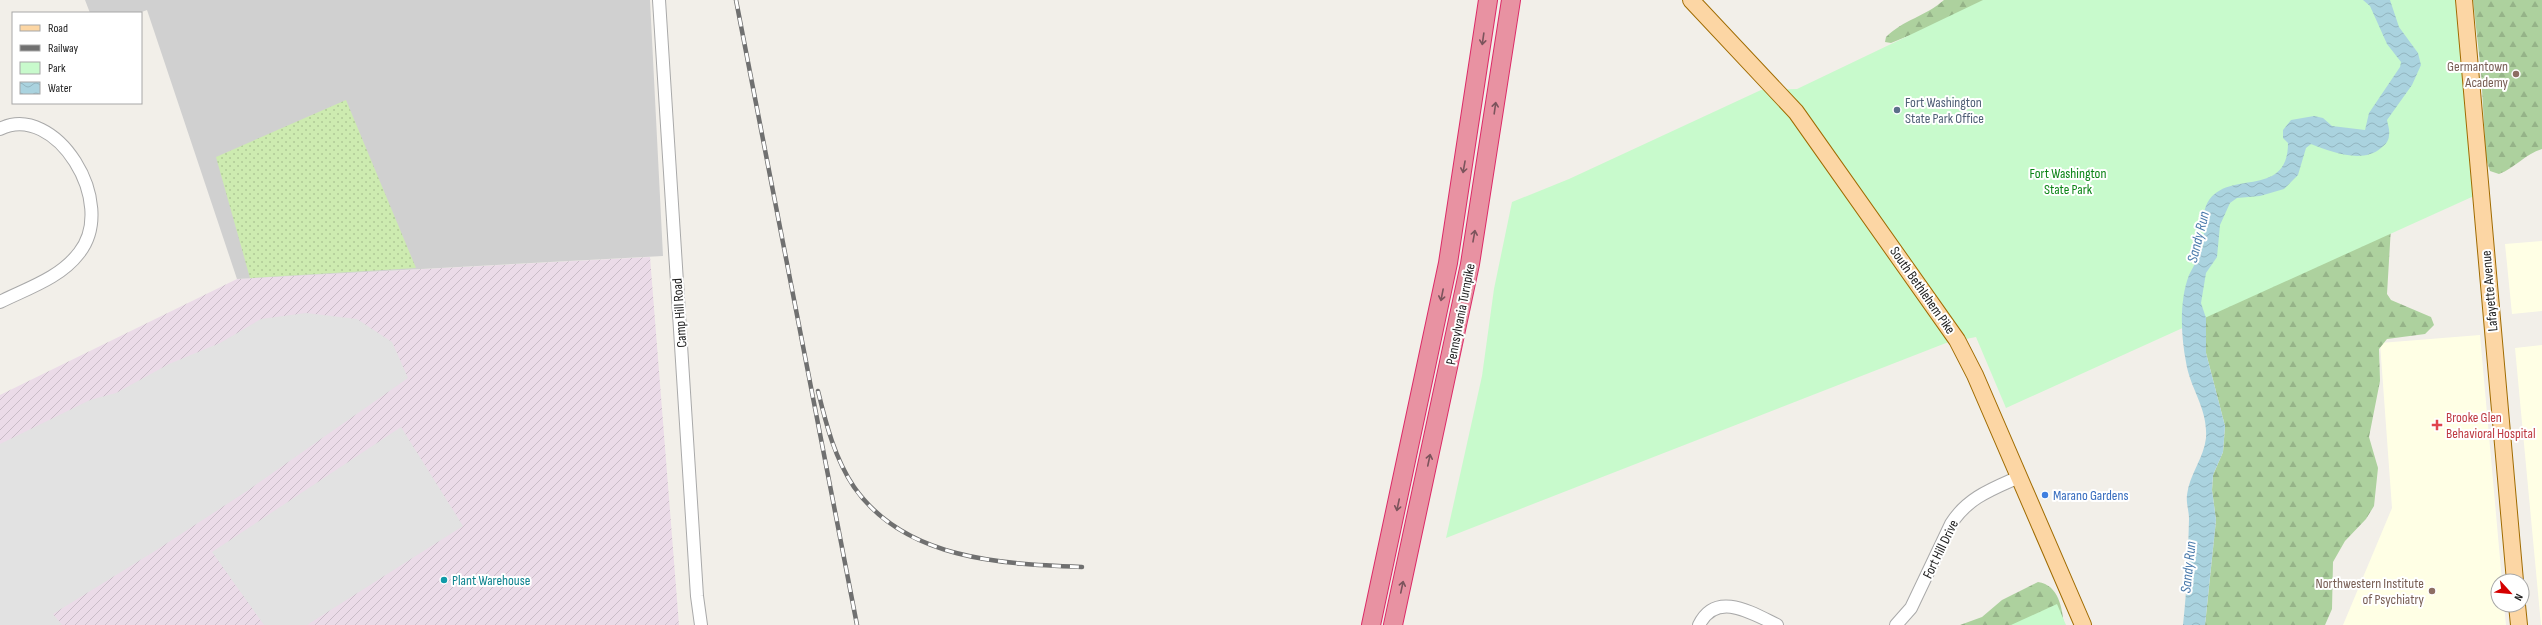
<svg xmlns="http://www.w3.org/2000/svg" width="2542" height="625" viewBox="0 0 2542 625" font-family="'Sofia Sans Condensed',sans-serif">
<defs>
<pattern id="industrial-furrows" width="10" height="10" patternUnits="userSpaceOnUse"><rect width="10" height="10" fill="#ebdbe8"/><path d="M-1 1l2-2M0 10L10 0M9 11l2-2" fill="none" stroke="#c9bcc7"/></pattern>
<pattern id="grass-dots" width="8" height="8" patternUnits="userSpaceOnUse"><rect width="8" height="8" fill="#cdebb0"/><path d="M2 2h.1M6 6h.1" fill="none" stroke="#b0c997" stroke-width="1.8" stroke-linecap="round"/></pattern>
<pattern id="forest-firs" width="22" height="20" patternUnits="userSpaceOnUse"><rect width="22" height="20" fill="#add19e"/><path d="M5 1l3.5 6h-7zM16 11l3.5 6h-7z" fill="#95b388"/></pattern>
<pattern id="water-waves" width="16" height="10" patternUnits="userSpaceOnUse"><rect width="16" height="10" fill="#aad3df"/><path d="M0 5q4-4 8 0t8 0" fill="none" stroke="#92b5bf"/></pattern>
</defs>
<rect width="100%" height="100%" fill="#f2efe9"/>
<!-- industrial -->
<path fill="url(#industrial-furrows)" d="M650,257L679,625H0V395L237,279Z"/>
<!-- education -->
<path fill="#ffffe5" d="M2542,241V311L2512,314L2505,244Z
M2480,335L2502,581H2498V605H2504L2506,625H2343L2392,508L2380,343Z
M2542,345V625H2541L2515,348Z"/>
<!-- religious -->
<path fill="#d0d0d0" d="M85,0H650L663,256L237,279L147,10L139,13H90Z"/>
<!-- grass -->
<path fill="url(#grass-dots)" d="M346,100L416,268L250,278L216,157Z"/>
<!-- forest -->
<path fill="url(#forest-firs)" d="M1944,0H2051L1908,36L1891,43L1885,42L1886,37C1903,20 1926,16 1944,0Z
M2473,0H2542V149C2525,154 2515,168 2499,174L2490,171L2486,159L2481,72Z
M2391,227L2387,294L2391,300L2431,317L2434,325L2425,334L2387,339L2379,349L2380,381L2369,437L2378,468L2374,506L2366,519L2345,541L2333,562L2332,609L2325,625H2205L2216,520L2212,490L2213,475L2223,452L2225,426L2206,353V318L2201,303Z
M2038,582C2059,585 2062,608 2064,625H1960L1982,617L2002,600Z"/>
<!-- park -->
<path fill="#c8facc" d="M1983,0H2455L2474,196L2006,408L1976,337L1946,343L1446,538L1482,376L1494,289L1512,202L1569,179L1761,90L1797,89Z
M2057,604L2066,625H2011Z"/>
<!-- parking -->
<path fill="#e2e2e2" d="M306,313L357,319L392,342L408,378L247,491L155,551L53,614L62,625H0V444L90,400L116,393L169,364L220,343L261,319Z
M401,427L463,526L307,625H264L212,552Z"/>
<!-- water -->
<path fill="url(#water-waves)" d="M2363,0H2390L2399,27L2418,53L2421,65L2412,85L2387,120C2388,125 2390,131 2389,135C2389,141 2385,145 2381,148C2363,164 2331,152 2311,144L2306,148L2298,175L2284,189L2260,196L2237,198L2230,203L2220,225L2217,257L2206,273L2201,303L2206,318V353L2225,426L2223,452L2213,475L2212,490L2216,520L2205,625H2183C2187,590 2188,555 2189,519C2189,511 2186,503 2187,495C2189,475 2204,458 2206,438C2208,408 2190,389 2186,362C2181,336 2179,301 2189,275C2194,265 2200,256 2203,245C2206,233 2201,217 2206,206C2223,166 2288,202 2288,143L2283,138V130L2291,120L2314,116L2323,118L2332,126L2365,130L2369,113L2400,67L2401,62L2387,44L2370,6Z"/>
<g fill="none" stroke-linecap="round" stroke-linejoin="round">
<!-- minor casing -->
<g stroke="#a9a9a9" stroke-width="14">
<path id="minor" d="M659,0L697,596L701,625
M0,129C55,101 119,203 79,253C60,278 28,288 0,302
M1699,625C1716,590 1752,613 1777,625
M1896,625L1911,608L1951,524C1967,498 1992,489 2019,477"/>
</g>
<!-- major casing -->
<g stroke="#a06b00" stroke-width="18">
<path id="major" d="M1691,0L1796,112L1957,340L1975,375L2083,625
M2464,0L2515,581
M2517,605L2519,625"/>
</g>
<!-- highway casing -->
<g stroke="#dc2a67" stroke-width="20">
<path id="highway" d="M1371,625L1448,263L1488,0
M1393,625L1470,264L1511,0"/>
</g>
<!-- minor -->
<use href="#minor" stroke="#fff" stroke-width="12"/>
<!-- major -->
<use href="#major" stroke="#fcd6a4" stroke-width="16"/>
<!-- highway -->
<use href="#highway" stroke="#e892a2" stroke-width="18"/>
<!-- rail casing -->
<g stroke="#707070" stroke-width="4.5">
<path id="rail" d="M736,0L857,625
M818,391C826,424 835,459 854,487C905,560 1002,564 1082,567"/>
</g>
<!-- rail -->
<use href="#rail" stroke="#fff" stroke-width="3" stroke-dasharray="9" stroke-linecap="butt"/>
</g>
<!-- one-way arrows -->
<defs><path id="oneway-shaft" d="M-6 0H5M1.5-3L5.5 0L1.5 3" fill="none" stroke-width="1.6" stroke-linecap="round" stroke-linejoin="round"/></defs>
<g stroke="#7b545c">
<use href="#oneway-shaft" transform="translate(1483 39) rotate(98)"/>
<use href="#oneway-shaft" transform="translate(1495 108) rotate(-82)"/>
<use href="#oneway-shaft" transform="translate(1464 167) rotate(100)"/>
<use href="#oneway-shaft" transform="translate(1474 236) rotate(-80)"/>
<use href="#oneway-shaft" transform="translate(1442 295) rotate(101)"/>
<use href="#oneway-shaft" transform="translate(1429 460) rotate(-78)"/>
<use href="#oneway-shaft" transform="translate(1398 505) rotate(102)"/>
<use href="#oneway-shaft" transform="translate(1402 587) rotate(-78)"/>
</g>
<!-- markers -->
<g fill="#8d6e63" stroke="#fff" stroke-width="1.5">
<circle cx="2516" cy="74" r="4"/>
<circle cx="2432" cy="591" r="4"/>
</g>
<circle fill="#5c6f8a" stroke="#fff" stroke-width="1.5" cx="1897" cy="110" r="4"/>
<path fill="#e0444e" stroke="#fff" stroke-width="1.5" d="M2435 419h4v4h4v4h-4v4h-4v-4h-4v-4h4z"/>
<circle fill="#3f7fe0" stroke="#fff" stroke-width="1.5" cx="2045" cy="495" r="4"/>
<circle fill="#0f9aa8" stroke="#fff" stroke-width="1.5" cx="444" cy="580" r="4"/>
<g text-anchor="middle" stroke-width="4" stroke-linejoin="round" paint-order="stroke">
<!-- education labels -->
<g font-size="14" fill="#785e54" stroke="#fff" text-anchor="end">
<text x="2508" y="71">Germantown<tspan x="2508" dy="16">Academy</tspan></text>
<text x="2424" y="588">Northwestern Institute<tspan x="2424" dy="16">of Psychiatry</tspan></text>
</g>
<!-- service labels -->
<g font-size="14" fill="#4e5e75" stroke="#fff" text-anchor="start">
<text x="1905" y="107">Fort Washington<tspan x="1905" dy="16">State Park Office</tspan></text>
</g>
<!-- park labels -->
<g font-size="14" fill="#0c8416" stroke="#fff">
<text x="2068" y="178">Fort Washington<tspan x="2068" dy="16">State Park</tspan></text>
</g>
<!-- street labels -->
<g font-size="14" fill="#222" stroke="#fff">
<text transform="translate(1923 290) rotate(55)" y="5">South Bethlehem Pike</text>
<text transform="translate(2489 291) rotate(-95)" y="5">Lafayette Avenue</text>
<text transform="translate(679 313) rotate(-94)" y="5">Camp Hill Road</text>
<text transform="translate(1460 314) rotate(-79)" y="5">Pennsylvania Turnpike</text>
<text transform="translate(1940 549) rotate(-64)" y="5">Fort Hill Drive</text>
</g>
<!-- health labels -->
<g font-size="14" fill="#be3a42" stroke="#fff" text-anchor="start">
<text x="2446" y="422">Brooke Glen<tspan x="2446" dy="16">Behavioral Hospital</tspan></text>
</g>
<!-- shop labels -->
<g font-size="14" fill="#366cbe" stroke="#fff" text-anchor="start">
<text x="2053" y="500">Marano Gardens</text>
</g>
<!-- culture labels -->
<g font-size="14" fill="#0d838f" stroke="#fff" text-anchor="start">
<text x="452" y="585">Plant Warehouse</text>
</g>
<!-- water labels -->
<g font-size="15" font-style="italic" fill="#4a7aab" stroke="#fff">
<text transform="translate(2198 237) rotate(-76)" y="5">Sandy Run</text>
<text transform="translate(2188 567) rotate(-84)" y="5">Sandy Run</text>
</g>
</g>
<!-- legend -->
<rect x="12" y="12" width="130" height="92" fill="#ffffff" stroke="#a7a7a7"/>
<rect x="20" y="25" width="20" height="6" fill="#fcd6a4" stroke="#a7a7a7"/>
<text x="48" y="32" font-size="12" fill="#222222">Road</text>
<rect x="20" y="45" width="20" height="6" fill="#707070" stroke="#a7a7a7"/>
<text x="48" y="52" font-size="12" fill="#222222">Railway</text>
<rect x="20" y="62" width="20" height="12" fill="#c8facc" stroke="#a7a7a7"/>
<text x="48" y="72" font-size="12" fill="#222222">Park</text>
<rect x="20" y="82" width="20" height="12" fill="url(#water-waves)" stroke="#a7a7a7"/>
<text x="48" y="92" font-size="12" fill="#222222">Water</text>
<!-- north arrow -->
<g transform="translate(2510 593) rotate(117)"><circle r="19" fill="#ffffff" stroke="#a7a7a7"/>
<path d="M0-3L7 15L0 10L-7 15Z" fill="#d40000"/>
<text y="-6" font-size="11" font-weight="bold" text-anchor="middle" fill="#222222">N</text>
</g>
</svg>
